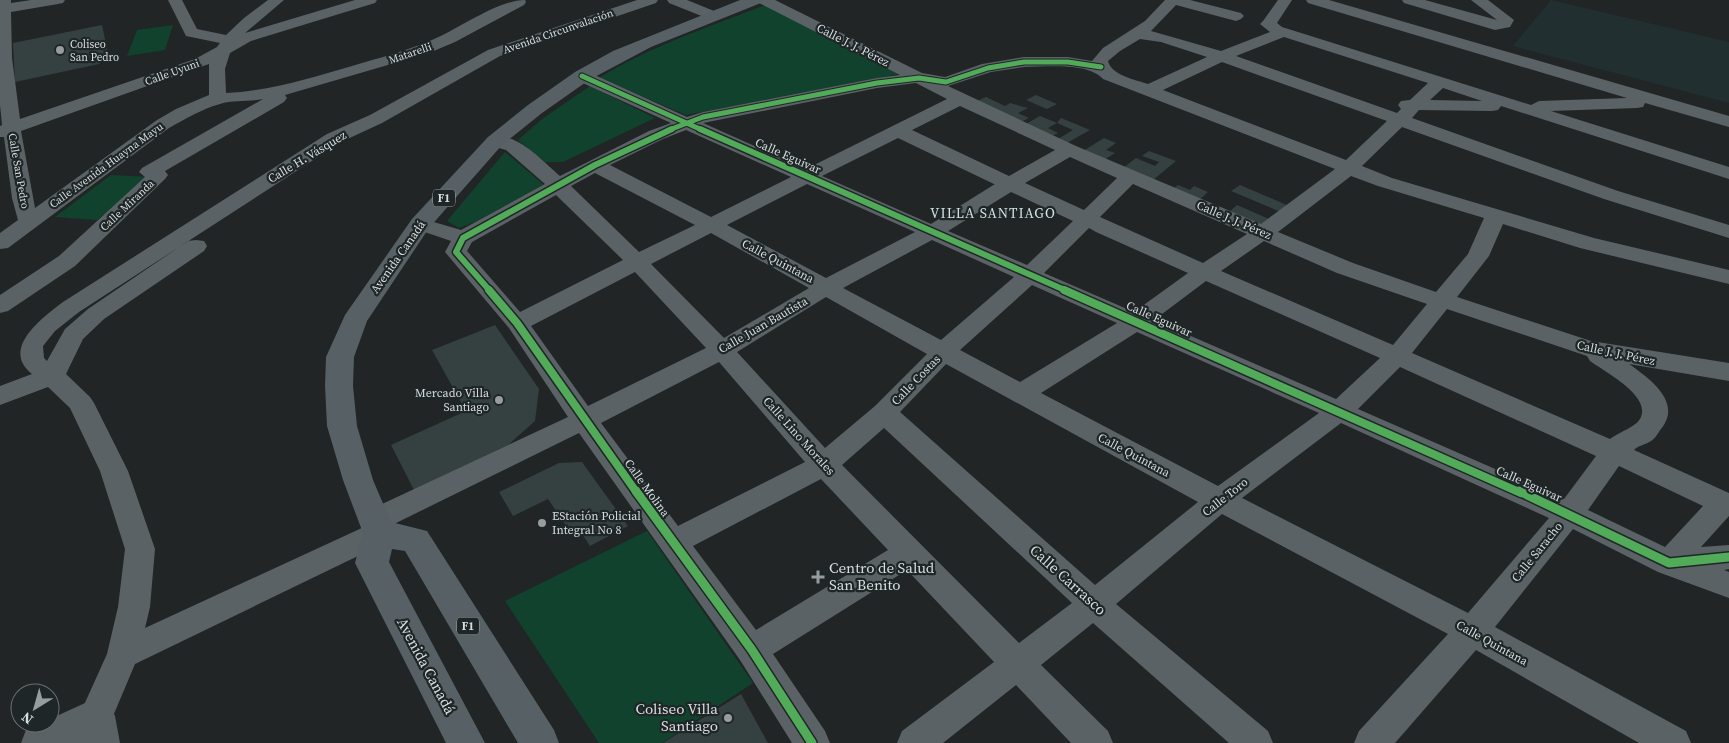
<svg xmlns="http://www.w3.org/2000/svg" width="1729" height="743" viewBox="0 0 1729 743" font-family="'Source Serif 4',serif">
<rect width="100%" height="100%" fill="#212525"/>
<!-- built -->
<path fill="#222f31" d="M1551,0L1729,42V103L1513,46Z"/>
<!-- green -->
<path fill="#11422e" d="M765,5L899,74L686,115L599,78C650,46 709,27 765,5Z
M173,25L165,50L127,56L137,30Z
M590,86L655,118L563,162H545L518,140L542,119Z
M505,152L544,185L475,222L459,228L447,221Z
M111,175L150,177L97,220L55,217Z
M647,531L753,683L662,743H599L505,601Z"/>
<!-- building -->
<path fill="#354140" d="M102,25L109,58L99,64L15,82L13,43Z
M1036,95L1057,104L1047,109L1026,100Z
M986,97L1005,106L1010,103L1028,108L1018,113L1029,118L1021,122L977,101Z
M1040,116L1057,123L1048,128L1058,133L1050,137L1024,125Z
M1061,118L1090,130L1067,143L1058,139L1073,130L1057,123Z
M1104,138L1116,143L1106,150L1115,153L1104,160L1083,151Z
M1149,151L1176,161L1153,180L1123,168L1136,158L1155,166L1159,162L1142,156Z
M1178,185L1190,190L1194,186L1208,192L1199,200L1173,189Z
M1240,185L1289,206L1281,212L1231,191Z
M1237,205L1269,219L1261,226L1229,212Z
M495,325L539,389L535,421L507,446L414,490L391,445L466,411L432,350Z
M582,462L628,526L590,546L579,529L571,533L548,499L513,516L499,492L559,463Z
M741,694L768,743H663Z"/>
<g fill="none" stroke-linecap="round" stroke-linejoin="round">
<!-- street -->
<path fill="#5b6266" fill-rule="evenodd" d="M0,0H11V3L31,0H65L63,3L58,4L11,12L12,58L20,119L195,59L217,47L220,43L186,36L168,0H182L197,29L226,35L244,18L268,0H284L245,33L355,0H377L375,3L251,41L230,53L225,69L226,93C270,91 311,78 352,66C379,58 406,51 432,40C459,29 498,0 525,0L526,2L524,5L455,42L429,53L285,95L287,98L284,102L165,171L168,175L165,179L75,266L8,311L0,313V295L59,256L145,177L139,172L142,168L263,99C249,102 233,100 220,104C202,109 185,119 169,128L8,248L0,249V233L18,220L12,198L4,137H0V126L2,125L0,105ZM209,64V95L176,109L157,120L35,208L21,131Z
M637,0H658L656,3L500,56L382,123L341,142L79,312L55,331L43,346L44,358L47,361L65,329L88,309L188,241L196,240L204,241L207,246L204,251L104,319L83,339L66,374L90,397L94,403L128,471L155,549L150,607L145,628L364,527L360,520L365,512L568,417L509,328L445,252L451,241L413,228L410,224L413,220L420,218L461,230L545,184L506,150L488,145L486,141L488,137C516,130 541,160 560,176L649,131L671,123L576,80L574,76L576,72H588L687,117L703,112L877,78L900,75L759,3L757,0H775L922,73L945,77L982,64L1024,57H1068L1092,61L1103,48L1145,21L1165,0H1190L1241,13L1244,16L1241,19L1236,21L1176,5L1151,31L1221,51L1270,32L1260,24L1263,21L1278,0H1292L1277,23L1282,27L1531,105L1539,101L1627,98L1308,3L1306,0H1329L1729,116V127L1645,103L1643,107L1637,108L1551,111L1729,167V179L1501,106L1498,110L1492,111L1419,110L1412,118L1618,191L1729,225V238L1604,199L1402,127L1362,166L1392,178L1594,238L1729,270V284L1580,248L1503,224L1489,256L1457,297L1591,341L1729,363V381L1629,364C1649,378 1683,402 1661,429C1658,433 1655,439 1651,441C1645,445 1639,445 1634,450L1729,493V516L1701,547L1729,545V569L1724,570L1729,572V598L1658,572L1573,529L1495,627L1686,731L1691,743H1639L1476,650L1395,743H1354L1359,731L1448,634L1222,514L1116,604L1268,731L1273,743H1229L1093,623L1041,665L1108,731L1113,743H1071L1016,685L943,743H897L902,731L994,662L907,570L773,654L825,731L830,743H792L740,660L579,433L390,526L394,533L389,541L135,664L108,728L96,732L84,728L79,716L107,654L118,607L125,549L100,471L70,408L48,387L0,405V386L32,374C0,349 42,318 63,302L327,134L370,115L488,50ZM1284,37L1428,83L1410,100L1401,101L1398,105L1401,109L1397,113L1236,56ZM1140,39L1161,42L1207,57L1148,84C1136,80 1111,75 1108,61L1120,51ZM1222,62L1387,121L1346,160L1163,90ZM1024,67C1047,67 1087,62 1103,79L1335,169L1261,224L1076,146L948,86L991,72ZM916,83L947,99L806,169L703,123L877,88ZM1443,88L1482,101L1430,100ZM960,106L1055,150L1009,176L912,130ZM686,130L791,177L711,217L610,165L663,139ZM898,138L994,184H995L931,224L822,176ZM1070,157L1117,178L1084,210L1025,183ZM595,173L695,225L639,252L571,186ZM1351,176L1378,186L1484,218L1468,254L1436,292L1353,263L1278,232ZM807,184L915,232L826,278L727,225ZM1133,184L1247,234L1203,263L1100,217ZM1011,192L1073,221L1027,265L948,231ZM556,195L623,260L520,312L467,251L472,242ZM1089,228L1096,232L1188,273L1134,312L1044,273ZM711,233L809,288L724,338L651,264ZM932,240L1014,277L941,340L843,288ZM1264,241L1337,273L1427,304L1393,345L1221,271ZM635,272L706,348L588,406L531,326ZM1206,281L1380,358L1336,399L1154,320ZM1032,285L1117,323L1020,382L960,350ZM826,297L927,354L875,406L825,448L737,352ZM1447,309L1587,356L1590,361C1605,372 1650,395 1641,417C1637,427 1619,432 1610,439L1412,353ZM1137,332L1319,413L1218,486L1041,393ZM719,362L805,462L678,526L601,423ZM946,364L1198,502L1095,585L900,412ZM1400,367L1596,456L1564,499L1358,409ZM1341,423L1549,518L1468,613L1242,498ZM884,428L1072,603L1019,643L842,465ZM1619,466L1703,506L1665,547L1588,510ZM821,479L888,550L756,630L693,546Z
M667,0H687L719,13L722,16L719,19H709L669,3Z
M1402,0H1425L1497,20L1471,0H1488L1514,20L1510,27L1495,30L1404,3Z"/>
<!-- primary -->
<path fill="#5a6266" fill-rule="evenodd" d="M96,698L109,703L115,716L120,743H21L26,730L41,723H50V719Z"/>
<!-- highway -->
<path fill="#576064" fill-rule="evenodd" d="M740,0H763L761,3L651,47L589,80L542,113L502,145L429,228L367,321L354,357L353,386L357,426L373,480L391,522L427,531L554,730L559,743H518L405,551L392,549L389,562L485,743H446L355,563L363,533L343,480L327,426L325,386L326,357L345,315L412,219L488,137L528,105L575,72L613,51Z"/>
<!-- cycleway-far3 casing -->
<g stroke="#1f2627" stroke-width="7">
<path id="cycleway-far3" d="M582,76L702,130
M669,130L703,117L877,83L919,78L946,82L988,68L1024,62H1068L1101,67"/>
</g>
<!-- cycleway-far2 casing -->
<g stroke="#1f2627" stroke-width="9">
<path id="cycleway-far2" d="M700,129L1067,291
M490,291L456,252L463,238L595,165L672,129"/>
</g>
<!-- cycleway-far1 casing -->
<g stroke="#1f2627" stroke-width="11">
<path id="cycleway-far1" d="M489,290L517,323L637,493
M1064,290L1521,493"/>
</g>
<!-- cycleway casing -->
<g stroke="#1f2627" stroke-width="12">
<path id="cycleway" d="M636,491L752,650L812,743
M1519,491L1669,563L1729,557"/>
</g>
<!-- cycleway-far3 -->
<use href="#cycleway-far3" stroke="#51ab58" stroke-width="5"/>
<!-- cycleway-far2 -->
<use href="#cycleway-far2" stroke="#51ab58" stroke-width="6"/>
<!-- cycleway-far1 -->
<use href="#cycleway-far1" stroke="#51ab58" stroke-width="8"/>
<!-- cycleway -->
<use href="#cycleway" stroke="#51ab58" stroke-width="9"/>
</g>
<!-- markers -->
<g fill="#979c9d" stroke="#1f2627" stroke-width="2">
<circle cx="60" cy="50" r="5"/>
<circle cx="499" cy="400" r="5"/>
<circle cx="542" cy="523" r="5"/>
<path d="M815.5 569.5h5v5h5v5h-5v5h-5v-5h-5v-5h5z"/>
<circle cx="728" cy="718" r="5"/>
</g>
<g text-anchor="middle" stroke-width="4.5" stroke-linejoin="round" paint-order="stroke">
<!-- far-street labels -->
<g font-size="11" fill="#d7dcdd" stroke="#1f2627">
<text transform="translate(558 31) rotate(-19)" y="4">Avenida Circunvalación</text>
<text transform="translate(410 53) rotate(-19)" y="4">Matarelli</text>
<text transform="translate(172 72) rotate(-20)" y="4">Calle Uyuni</text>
<text transform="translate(106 165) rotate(-36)" y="4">Calle Avenida Huayna Mayu</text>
<text transform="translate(19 171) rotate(80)" y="4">Calle San Pedro</text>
<text transform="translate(127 205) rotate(-43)" y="4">Calle Miranda</text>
</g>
<!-- far-poi labels -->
<g font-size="11" fill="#d7dcdd" stroke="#1f2627" text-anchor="start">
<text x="70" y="48">Coliseo<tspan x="70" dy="13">San Pedro</tspan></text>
</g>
<!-- shield labels -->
<g fill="#1f2627" stroke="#a0a5a6" stroke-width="1">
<rect x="433" y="189.5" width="22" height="17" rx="4"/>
<rect x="457" y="617.5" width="22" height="17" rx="4"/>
</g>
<g font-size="11" font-weight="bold" fill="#d7dcdd">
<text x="444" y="202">F1</text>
<text x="468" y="630">F1</text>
</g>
<!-- street labels -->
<g font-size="12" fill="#d7dcdd" stroke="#1f2627">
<text transform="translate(853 45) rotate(27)" y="4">Calle J. J. Pérez</text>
<text transform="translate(788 156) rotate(24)" y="4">Calle Eguivar</text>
<text transform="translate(307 157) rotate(-31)" y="4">Calle H. Vásquez</text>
<text transform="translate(1234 220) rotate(23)" y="4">Calle J. J. Pérez</text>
<text transform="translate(398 257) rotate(-55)" y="4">Avenida Canadá</text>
<text transform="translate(778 261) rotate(28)" y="4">Calle Quintana</text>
<text transform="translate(1159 319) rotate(24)" y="4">Calle Eguivar</text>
<text transform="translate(763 325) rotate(-30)" y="4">Calle Juan Bautista</text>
<text transform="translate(1616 353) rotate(12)" y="4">Calle J. J. Pérez</text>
<text transform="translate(916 380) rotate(-46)" y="4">Calle Costas</text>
<text transform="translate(799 436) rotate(48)" y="4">Calle Lino Morales</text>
<text transform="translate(1134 455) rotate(28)" y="4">Calle Quintana</text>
<text transform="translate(1529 484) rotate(24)" y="4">Calle Eguivar</text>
<text transform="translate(647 488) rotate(54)" y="4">Calle Molina</text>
<text transform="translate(1225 497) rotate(-38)" y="4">Calle Toro</text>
<text transform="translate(1537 552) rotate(-51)" y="4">Calle Saracho</text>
<text transform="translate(1492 643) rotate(29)" y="4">Calle Quintana</text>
</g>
<!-- poi labels -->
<g font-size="12" fill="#d7dcdd" stroke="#1f2627" text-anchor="end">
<text x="489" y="397">Mercado Villa<tspan x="489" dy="14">Santiago</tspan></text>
<text x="552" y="520" text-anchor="start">EStación Policial<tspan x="552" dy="14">Integral No 8</tspan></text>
</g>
<!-- neighbourhood labels -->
<g font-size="14" letter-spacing="1" fill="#d6dfe1" stroke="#1f2627">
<text x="993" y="218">VILLA SANTIAGO</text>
</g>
<!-- near-poi labels -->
<g font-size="15" fill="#d7dcdd" stroke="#1f2627" text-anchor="start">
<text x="829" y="573">Centro de Salud<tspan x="829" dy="17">San Benito</tspan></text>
<text x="718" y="714" text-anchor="end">Coliseo Villa<tspan x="718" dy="17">Santiago</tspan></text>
</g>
<!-- near-street labels -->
<g font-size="15" fill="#d7dcdd" stroke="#1f2627">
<text transform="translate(1068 580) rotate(42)" y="5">Calle Carrasco</text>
<text transform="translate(426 666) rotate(62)" y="5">Avenida Canadá</text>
</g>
</g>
<!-- north arrow -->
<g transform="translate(35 708) rotate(217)"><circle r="24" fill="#1f2627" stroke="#696f70"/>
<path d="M0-4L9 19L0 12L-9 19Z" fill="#979c9d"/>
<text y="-8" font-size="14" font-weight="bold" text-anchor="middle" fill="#d7dcdd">N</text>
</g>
</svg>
